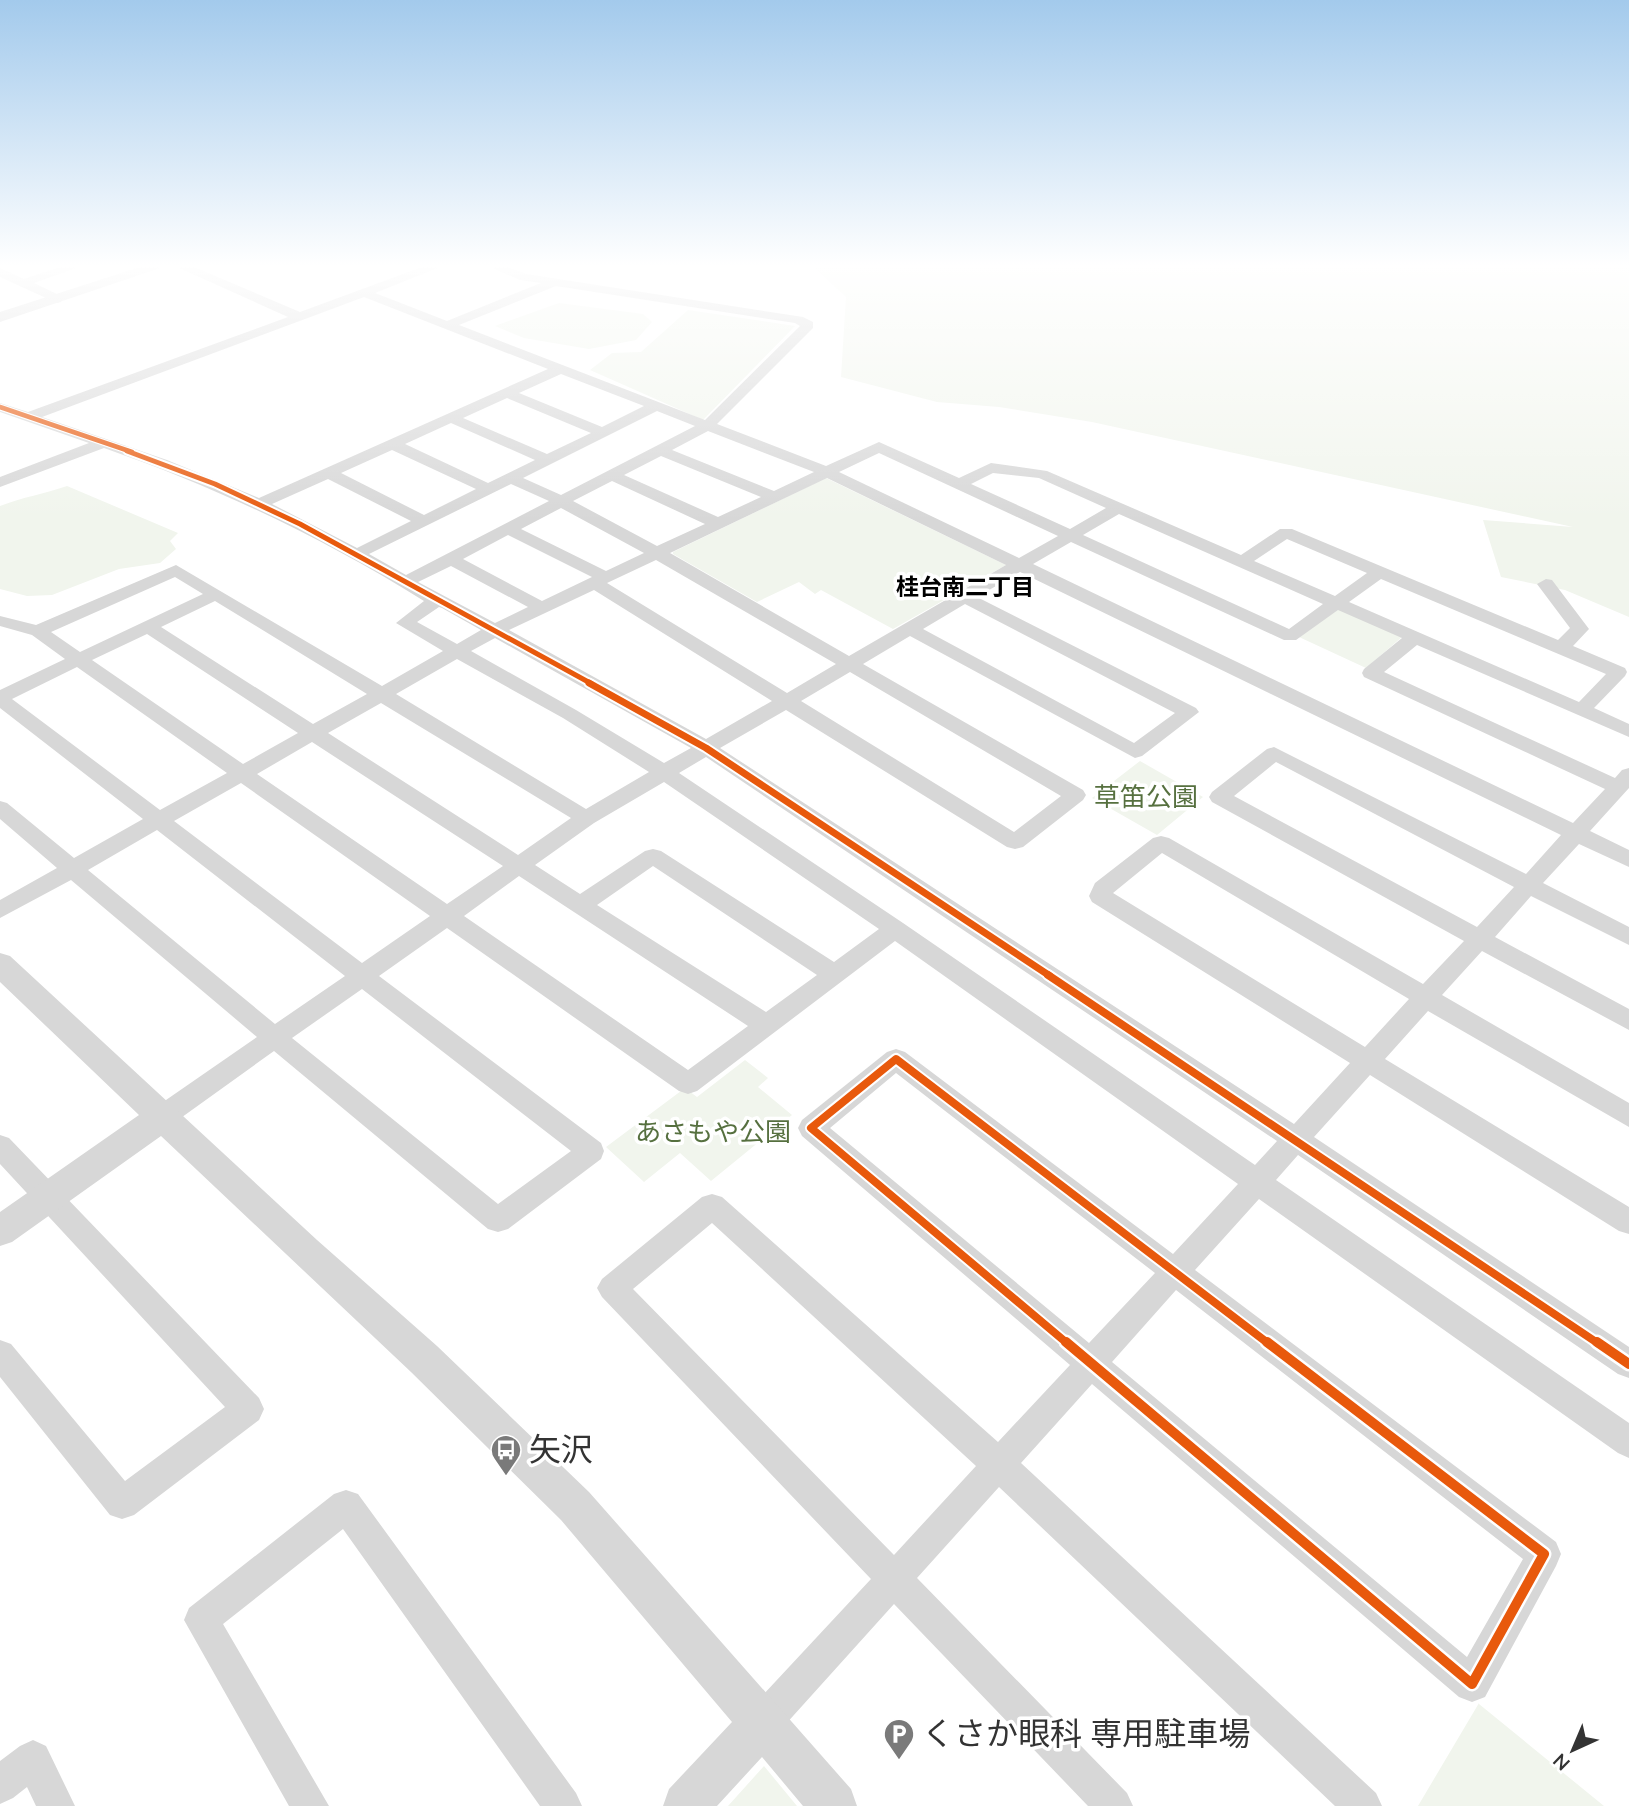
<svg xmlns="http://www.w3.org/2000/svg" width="1629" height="1806" viewBox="0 0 1629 1806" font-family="Mulish,'Noto Sans JP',sans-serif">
<rect width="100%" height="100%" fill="#fff"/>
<!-- green -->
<path fill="#f1f5ed" d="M814,267H1629V617L1565,590L1501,577L1483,520L1573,527L1092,422L999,407L937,402L841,377L846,297Z
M559,303L643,314L652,322L636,340L589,349L524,338L495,326Z
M688,310L795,326L703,420L590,370L612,353L641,352Z
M826,478L1006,565L893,629L821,590L815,594L799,582L757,602L673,554V552Z
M67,486L178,533L170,541L176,549L160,563L119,569L52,595L27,596L0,589V506C23,497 44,494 67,486Z
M1339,609L1402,637L1366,668L1299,637Z
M1140,761L1203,797L1157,835L1092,798Z
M745,1060L768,1078L758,1087L792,1115L711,1181L680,1153L644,1182L606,1147L685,1088L697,1097Z
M1479,1703V1704L1604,1806H1418Z
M764,1766L797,1806H728Z"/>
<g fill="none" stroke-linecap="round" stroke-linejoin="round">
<!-- minor -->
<path fill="#d7d7d7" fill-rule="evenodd" d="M60,267H79L34,283L61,296V302L57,303L0,277V268L24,279Z
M177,267H194L300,312L422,267H440L375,293L447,321L541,283L520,280L490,267H508L526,274L803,317L813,322V328L717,424L826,466L879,442L959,478L991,463L1047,471L1241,555L1280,529H1292L1558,640L1570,628L1537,584L1546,579L1552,580L1589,629L1573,646L1625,668L1627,672L1625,676L1594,708L1629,724V737L1417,645L1384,672L1615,778L1622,770L1629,768V788L1590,831L1629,850V867L1579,844L1543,883L1629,927V945L1531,896L1495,937L1629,1009V1030L1482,951L1442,995L1629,1103V1127L1428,1011L1385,1059L1629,1207V1234L1619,1231L1370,1075L1314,1137L1629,1347V1378L1618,1374L1298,1155L1276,1180L1629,1423V1458L1618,1453L1259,1199L1195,1270L1556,1542L1561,1554L1556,1566L1485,1697L1472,1702L1459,1697L1092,1384L1021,1463L1376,1793L1382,1806H1335L999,1487L917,1578L1127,1793L1133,1806H1088L894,1604L775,1736L762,1741L749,1736L744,1723L749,1710L871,1579L602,1297L597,1288L602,1279L702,1197L712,1194L722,1197L998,1442L1070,1365L802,1136L798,1128L802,1120L887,1052L896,1049L905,1052L1173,1254L1238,1184L895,941L697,1091L688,1094L679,1091L447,928L379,976L601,1143L604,1151L601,1159L508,1229L498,1232L488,1229L274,1051L171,1125L162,1128L153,1125L149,1117L153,1109L257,1037L71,880L0,918V900L57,868L0,819V801L7,803L74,858L143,819L0,708V690L65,659L32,635L0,626V616L36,625L176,565L382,686L443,651L396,623L424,601C323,538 216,487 104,448L0,487V477L89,443L0,412V403L28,412L288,317ZM556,286L795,323L800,326L705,420L459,325ZM364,297L548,369L259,498L167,460L42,417ZM561,374L644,406L602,427L519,393ZM507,398L591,433L547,454L463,418ZM657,411L695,426L561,495L523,478ZM451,423L535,460L488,483L405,444ZM708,431L814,472L774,491L672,450ZM392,450L476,489L424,515L341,473ZM879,453L1058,536L1019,558L839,472ZM661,456L761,497L718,517L624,475ZM993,473L1039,478L1106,508L1070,529L971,484ZM827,478L1006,565L849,656L670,553ZM328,479L411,521L357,548L272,504ZM612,481L705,524L657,546L573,501ZM511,484L549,501L406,575L369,554ZM561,508L644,553L606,571L521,529ZM1119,514L1323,604L1289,629L1083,535ZM508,535L592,577L542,601L463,559ZM1287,539L1367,573L1335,596L1254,561ZM1071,542L1284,640H1296L1338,610L1402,638L1364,669L1362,673L1364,677L1605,789L1573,823L1033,564ZM656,560L836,664L787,693L607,583ZM451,566L528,607L495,623L418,582ZM1020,572L1561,835L1526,874L1274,747L1267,749L1212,792L1209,797L1212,802L1464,941L1423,984L1169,838L1161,836L1153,838L1095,883L1089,896L1092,902L1350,1063L1294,1124L720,748L786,710L1007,847L1015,849L1023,847L1083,800L1086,795L1083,790L863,664L910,636L1135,758L1142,756L1199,712L1196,708L977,597ZM175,577L203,594L80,652L51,632ZM1381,579L1606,674L1579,702L1349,602ZM594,590L772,701L706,739L509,630ZM215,601L367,694L313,724L161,627ZM965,604L1175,713L1134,743L923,629ZM439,607L442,608L481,630L457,644L417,622ZM147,634L298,733L243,764L92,660ZM495,638L691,748L664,763L576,710L471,651ZM457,659L563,718L649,772L586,809L396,694ZM77,667L227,773L160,810L12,699ZM850,672L1061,796L1014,832L801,701ZM381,703L571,818L518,855L328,733ZM312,742L503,866L447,904L257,774ZM706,757L1277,1141L1255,1165L903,923L679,773ZM1276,762L1514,887L1477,927L1234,796ZM664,782L879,929L834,962L661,851L653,849L645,851L580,894L535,865L594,823ZM241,783L430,916L362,963L174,821ZM157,830L345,976L275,1024L88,870ZM1162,853L1409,999L1365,1047L1113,893ZM653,866L817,975L766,1012L597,905ZM519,876L748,1026L688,1070L464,916ZM362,989L571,1151L498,1204L292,1038ZM896,1073L1155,1273L1089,1343L830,1128ZM712,1223L976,1466L894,1555L633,1289ZM1176,1290L1523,1559L1467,1657L1112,1362Z
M0,1135L9,1138L259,1398L264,1409L259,1420L134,1515L122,1519L110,1515L0,1377V1340L11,1344L125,1481L225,1407L0,1164Z
M346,1490L358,1494L576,1793L582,1806H540L343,1529L223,1624L329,1806H289L184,1620L189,1608L334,1494Z
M33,1740L46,1746L75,1806H36L27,1787L13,1798L0,1804V1761L20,1746Z"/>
<!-- tertiary -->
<path fill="#d7d7d7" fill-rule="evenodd" d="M140,267H163L0,322V312Z
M0,953L10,956L317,1240L437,1346L589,1492L851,1789L857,1806H803L762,1757L717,1806H663L669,1789L732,1722L561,1520L411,1372L161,1136L12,1242L0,1246V1212L139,1115L0,982Z"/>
<!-- cycleway-far4 casing -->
<g stroke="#fff" stroke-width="7">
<path id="cycleway-far4" d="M0,407L132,452"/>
</g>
<!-- cycleway-far3 casing -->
<g stroke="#fff" stroke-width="9">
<path id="cycleway-far3" d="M127,451L215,484L300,524L592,684"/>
</g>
<!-- cycleway-far2 casing -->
<g stroke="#fff" stroke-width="11">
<path id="cycleway-far2" d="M589,683L706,748L1050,976"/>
</g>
<!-- cycleway-far1 casing -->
<g stroke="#fff" stroke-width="12">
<path id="cycleway-far1" d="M1048,975L1599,1344
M1068,1344L811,1128L896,1059L1269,1344"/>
</g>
<!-- cycleway casing -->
<g stroke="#fff" stroke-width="15">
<path id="cycleway" d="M1066,1342L1472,1684L1544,1554L1267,1342
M1597,1342L1629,1364"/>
</g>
<!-- cycleway-far4 -->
<use href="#cycleway-far4" stroke="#e8590c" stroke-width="4.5"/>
<!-- cycleway-far3 -->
<use href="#cycleway-far3" stroke="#e8590c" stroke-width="5"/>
<!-- cycleway-far2 -->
<use href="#cycleway-far2" stroke="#e8590c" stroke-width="7"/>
<!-- cycleway-far1 -->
<use href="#cycleway-far1" stroke="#e8590c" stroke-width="8"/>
<!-- cycleway -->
<use href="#cycleway" stroke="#e8590c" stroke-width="10"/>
</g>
<!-- sky -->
<linearGradient id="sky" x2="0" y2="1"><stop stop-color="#a3caec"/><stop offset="0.51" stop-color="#fff"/><stop offset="1" stop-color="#fff" stop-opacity="0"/></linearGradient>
<rect width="1629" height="520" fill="url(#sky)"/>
<!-- icons -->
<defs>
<g id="bus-pin" transform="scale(1.575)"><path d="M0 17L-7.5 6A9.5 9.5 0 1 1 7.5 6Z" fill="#7a7a7a" stroke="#fff"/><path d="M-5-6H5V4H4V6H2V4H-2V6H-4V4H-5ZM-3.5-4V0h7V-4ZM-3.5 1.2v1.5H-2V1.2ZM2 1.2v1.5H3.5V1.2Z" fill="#fff"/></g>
<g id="parking-pin" transform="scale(1.575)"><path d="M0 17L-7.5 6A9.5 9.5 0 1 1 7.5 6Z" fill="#7a7a7a" stroke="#fff"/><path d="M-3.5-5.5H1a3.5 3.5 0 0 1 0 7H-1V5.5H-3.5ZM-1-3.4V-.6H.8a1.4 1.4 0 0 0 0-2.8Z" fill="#fff"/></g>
</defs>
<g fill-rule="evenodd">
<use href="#bus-pin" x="506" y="1450"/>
<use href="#parking-pin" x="899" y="1734"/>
</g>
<g text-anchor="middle" stroke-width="7" stroke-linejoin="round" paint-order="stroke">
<!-- far-neighbourhood labels -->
<g font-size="23" font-weight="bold" fill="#000" stroke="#fff">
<text x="965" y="595">桂台南二丁目</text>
</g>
<!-- park labels -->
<g font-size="26" fill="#56703f" stroke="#fff">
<text x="1146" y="806">草笛公園</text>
<text x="713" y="1141">あさもや公園</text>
</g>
<!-- near-poi labels -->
<g font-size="32" fill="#333" stroke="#fff" text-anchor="start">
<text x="529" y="1461">矢沢</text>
<text x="922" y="1745">くさか眼科 専用駐車場</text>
</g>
</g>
<!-- north arrow -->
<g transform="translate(1573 1750) rotate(224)" stroke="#ffffff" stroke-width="5" paint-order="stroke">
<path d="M0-5L12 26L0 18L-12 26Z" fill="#333333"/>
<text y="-10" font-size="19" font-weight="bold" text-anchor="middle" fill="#333333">N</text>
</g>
</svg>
